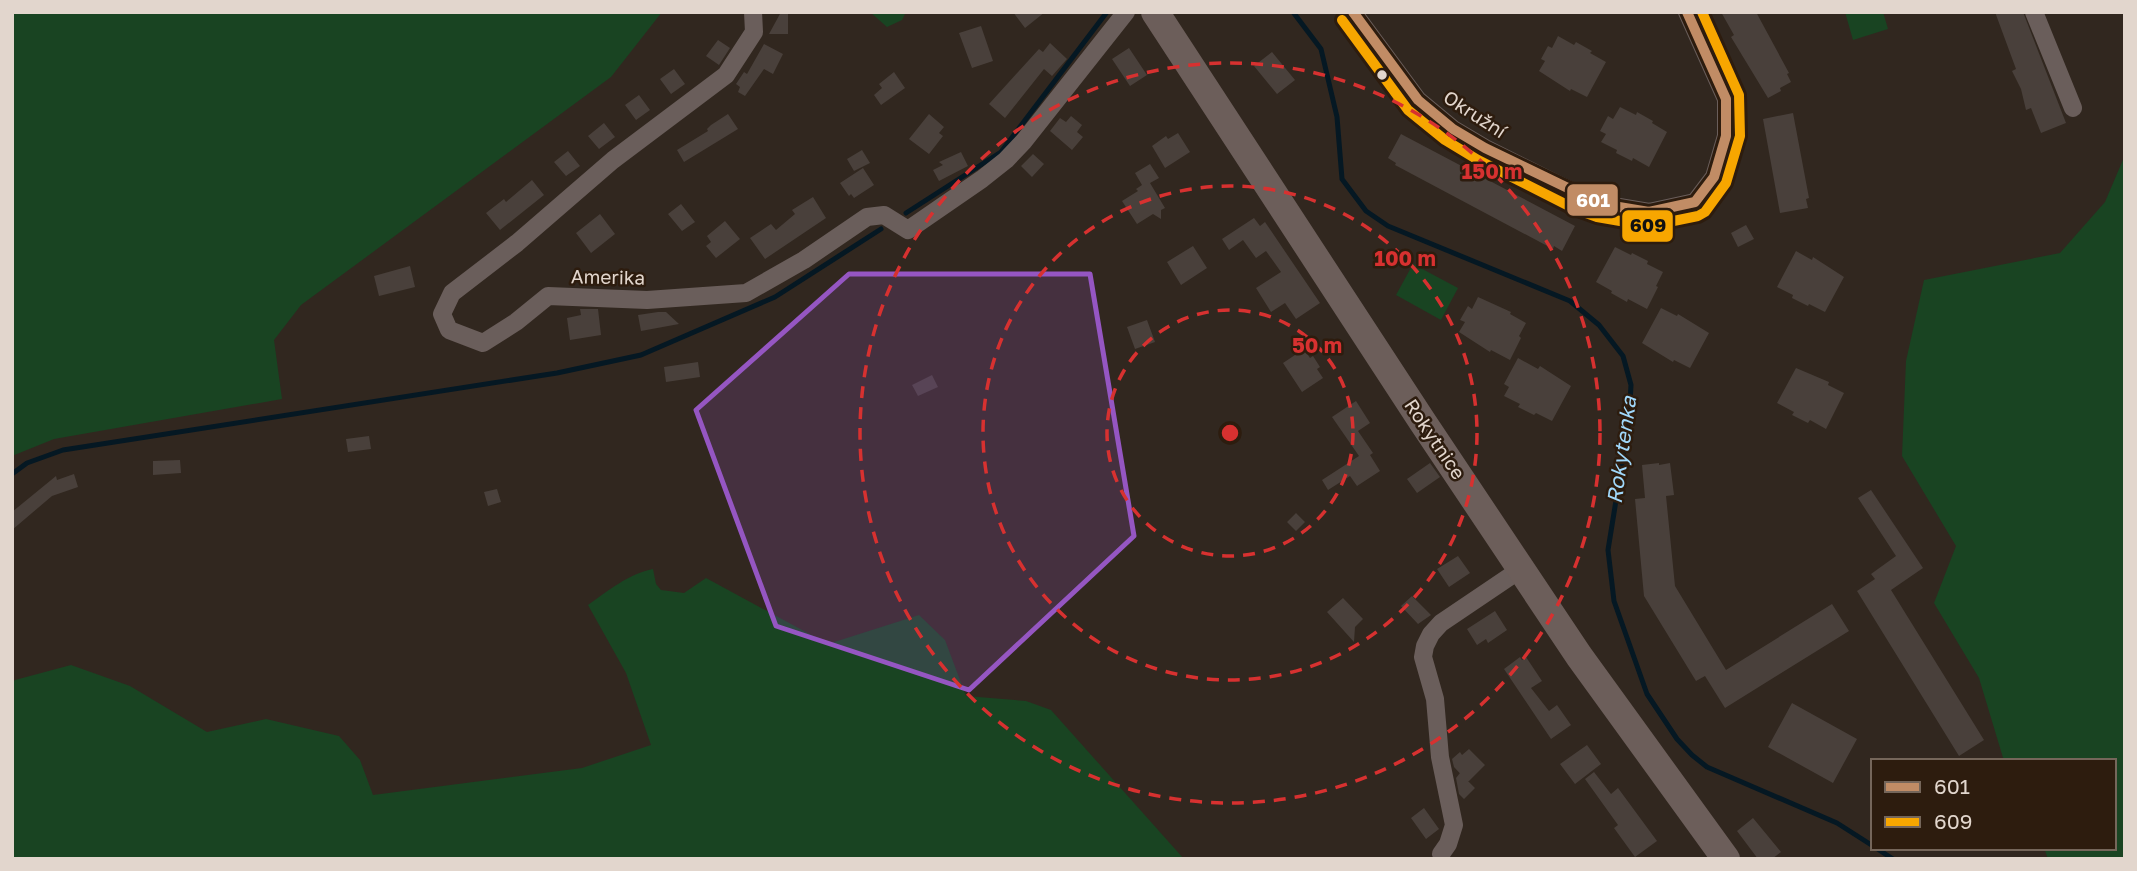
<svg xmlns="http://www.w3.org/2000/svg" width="2137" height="871" viewBox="0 0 2137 871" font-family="'Golos Text',sans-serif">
<rect width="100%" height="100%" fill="#31271f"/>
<!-- green -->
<path fill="#194422" d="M12,12H662L611,77L301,305L274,340L282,399L54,439L12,456Z
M870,12H906L902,20L887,27Z
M1845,12H1883L1888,29L1853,40Z
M2125,155V859H2048L2044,848H2114V761H2004L1979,678L1934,603L1956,546L1902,456L1906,361L1924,280L2060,253L2105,202Z
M1413,264L1458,288L1441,320L1396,295Z
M653,569L656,584L661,590L684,593L706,578L828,644L919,615L945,640L966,696L1026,701L1051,710L1184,859H12V683L15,680L71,665L130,686L207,732L266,719L339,736L360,760L373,795L582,768L651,745L626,673L588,605C606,592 630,573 653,569Z"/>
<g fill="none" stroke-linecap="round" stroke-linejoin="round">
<!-- stream -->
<path stroke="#051823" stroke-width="5" d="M1293,12L1321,49L1337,117L1342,179L1366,211L1388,226L1570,301L1599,325L1623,356L1631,385L1629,420L1608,550L1614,601L1647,694L1677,739L1692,755L1707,767L1837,823L1873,846
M906,213L1001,152L1107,12
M12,474L27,463L63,450L557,373L641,355L775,297L881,229
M1876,848L1893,859"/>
</g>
<!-- building -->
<path fill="#49403b" d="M781,12H788V34H769Z
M1013,12H1045L1025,28Z
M1721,12H1756L1789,73L1787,74L1791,82L1780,88L1781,91L1768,98L1731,37L1734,35Z
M1995,12H2023L2066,123L2041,133L2031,108L2026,110L2021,89L2012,71L2016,69Z
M981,26L993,61L972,68L959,33Z
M1558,36L1574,45L1576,42L1592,51L1590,53L1606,62L1587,97L1571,89L1570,91L1539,71L1545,61L1541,59L1548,46L1552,48Z
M718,40L730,48L719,65L706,56Z
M1050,43L1067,59L1052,76L1044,69L1005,118L989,104L1039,49L1043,52Z
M764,44L783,54L773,74L764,69L745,96L738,92L740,87L736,84L744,72L747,74Z
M1129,48L1147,75L1130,86L1112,59Z
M1272,52L1295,80L1277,94L1254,66Z
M674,69L685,84L671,94L660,79Z
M894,72L905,88L881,105L874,95L882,88L879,84Z
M639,95L650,110L636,120L625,105Z
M1620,107L1636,115L1637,112L1653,121L1652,123L1667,132L1649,167L1633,158L1632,161L1616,153L1617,150L1601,142L1606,134L1600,131L1608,116L1613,119Z
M1793,113L1809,198L1806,199L1808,208L1780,213L1763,119Z
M728,114L738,129L684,162L677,150L708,131L707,129L711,125Z
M929,114L944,127L939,133L943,136L929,154L909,139Z
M1071,116L1082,125L1077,132L1083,137L1072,150L1050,131L1060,118L1066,122Z
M604,123L615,137L599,149L588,136Z
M1178,133L1190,152L1165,168L1152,146L1166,136L1168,139Z
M1401,134L1575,226L1562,251L1554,246L1553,249L1395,165L1396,163L1388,158Z
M862,150L870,163L854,171L847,159Z
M568,151L580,166L566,176L554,162Z
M961,152L968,166L939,181L933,170L943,165L939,162Z
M1033,154L1044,164L1032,177L1021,166Z
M1150,164L1159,178L1150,183L1165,208L1161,210V219L1153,214L1137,224L1122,201L1138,191L1136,189L1142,185L1135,173Z
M863,168L874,185L854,198L851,194L849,196L840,183Z
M532,180L544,195L500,230L486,213L504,199L506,202Z
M813,197L826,218L765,259L750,238L771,224L776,230L795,214L792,210Z
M681,204L695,222L682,231L668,214Z
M600,214L615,234L591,253L576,233Z
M1254,218L1260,226L1265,222L1320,303L1296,319L1285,303L1271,312L1256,288L1281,272L1266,251L1256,258L1243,240L1229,250L1222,239Z
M725,221L740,239L716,258L706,246L711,242L707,236Z
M1746,225L1754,239L1738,247L1731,233Z
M1193,246L1207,268L1181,285L1167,262Z
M1615,247L1631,255L1632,253L1648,261L1647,264L1663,272L1656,286L1658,287L1647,309L1628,299L1627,302L1611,293L1612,291L1596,282Z
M1796,251L1812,260L1813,257L1844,277L1825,312L1809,304L1808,306L1792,298L1793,295L1777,287Z
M410,266L415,287L379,296L374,276Z
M1478,297L1511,312L1510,314L1526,323L1519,336L1521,338L1510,360L1491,350L1490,352L1459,332L1465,322L1460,320L1468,306L1472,309Z
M1661,308L1677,316L1678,314L1709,333L1690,368L1674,360L1673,362L1642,343Z
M580,309H598L601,335L570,340L567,318L581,315Z
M658,312H666L679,324L641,331L638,315Z
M1147,320L1155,342L1135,349L1127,327Z
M1304,349L1310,358L1313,356L1320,367L1317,369L1323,378L1302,392L1283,363Z
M1518,358L1538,369L1540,366L1571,386L1552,421L1536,413L1534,415L1518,407L1520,404L1504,396L1509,387L1504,384Z
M698,362L700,377L666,382L664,367Z
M1796,368L1829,382L1828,385L1844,393L1826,429L1810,420L1808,423L1792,415L1794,412L1777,403Z
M932,375L938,387L918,396L912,385Z
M1356,401L1370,423L1358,431L1373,453L1370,455L1380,471L1357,486L1350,476L1328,490L1322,480L1359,456L1332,417Z
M369,436L371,449L348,452L346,439Z
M180,460L181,473L153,475V461Z
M1430,463L1440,477L1417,493L1407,479Z
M1659,463V465L1670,463L1674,495L1666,496L1675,586L1726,670L1832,604L1849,631L1725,708L1705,676L1696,681L1644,596L1635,499L1645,498L1642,465Z
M74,474L78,487L52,496L12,530V512L56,476L57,480Z
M497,489L501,502L488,506L484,492Z
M1871,490L1923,568L1891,590L1984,740L1959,756L1857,591L1875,579L1871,574L1896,556L1858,498Z
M1296,513L1305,522L1296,531L1287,522Z
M1458,556L1470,573L1449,587L1437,569Z
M1412,596L1431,615L1418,624L1401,606Z
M1343,598L1363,619L1355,627L1354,642L1327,612Z
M1495,611L1507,630L1488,643L1486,639L1477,645L1467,629Z
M1520,657L1522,660L1526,657L1542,681L1531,688L1549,711L1557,705L1571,725L1551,739L1504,669Z
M1792,703L1857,739L1833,783L1768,747Z
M1587,745L1601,764L1575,784L1560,764Z
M1469,749L1485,765L1468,782L1454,767L1452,759L1460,752L1462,755Z
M1594,772L1611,794L1618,788L1657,841L1635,857L1614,828L1618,825L1585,779Z
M1460,773L1475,788L1464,799L1459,794L1456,778Z
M1424,808L1439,829L1426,839L1411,818Z
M1753,818L1781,852L1772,859H1758L1737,831Z"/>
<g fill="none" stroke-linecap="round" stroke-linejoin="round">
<!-- street -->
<path stroke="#6a5e5b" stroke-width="18" d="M753,12L754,32L726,75L613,160L517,243L452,293L442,314L449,330L483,343L516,322L548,296L647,300L746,293L804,260L867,217L884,215L908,230L982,179L1006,160L1024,141L1126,12
M1353,12L1418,100L1453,129L1485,148L1581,196L1601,204L1649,212L1695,202L1714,177L1726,136V99L1687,12
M2034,12L2073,108
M1441,854L1448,844L1454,825L1440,757L1435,699L1423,657L1425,646L1431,634L1441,623L1521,569"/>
<!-- primary -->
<path stroke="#6c5e5a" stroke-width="28" d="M1155,12L1422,421L1579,656L1726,859"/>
<!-- bus-1 casing -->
<g stroke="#2d1c0e" stroke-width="16">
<path id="bus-1" d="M1353,12L1418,100L1453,129L1485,148L1601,204L1649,212L1695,202L1714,177L1726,136V99L1687,12"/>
</g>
<!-- bus-2 casing -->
<g stroke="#2d1c0e" stroke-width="16">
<path id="bus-2" d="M1342,20L1408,110L1445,140L1478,160L1575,209L1597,217L1649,226L1698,216L1705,212L1726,183L1740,136L1739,95L1702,12"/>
</g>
<!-- bus-1 -->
<use href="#bus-1" stroke="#c18c65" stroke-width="10"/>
<!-- bus-2 -->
<use href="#bus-2" stroke="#f7a600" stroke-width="10"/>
</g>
<!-- marked area -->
<path fill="#9556c2" fill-opacity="0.2" stroke="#9556c2" stroke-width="5" stroke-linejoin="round" d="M849,274H1090L1134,536L969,690L776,626L696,410Z"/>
<!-- distance rings -->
<g fill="none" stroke="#d73130" stroke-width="3.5" stroke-dasharray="12 9">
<circle cx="1230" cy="433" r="123"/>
<circle cx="1230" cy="433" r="247"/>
<circle cx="1230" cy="433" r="370"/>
</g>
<!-- markers -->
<circle fill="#e2d6cd" stroke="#2d1c0e" stroke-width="2.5" cx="1382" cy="75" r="6"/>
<g text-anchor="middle" stroke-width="5" stroke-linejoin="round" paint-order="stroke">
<!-- street labels -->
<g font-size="19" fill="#e2d6cd" stroke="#2d1c0e">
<text transform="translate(1475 114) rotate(33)" y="7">Okružní</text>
<text transform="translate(608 277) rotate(1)" y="7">Amerika</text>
<text transform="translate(1435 439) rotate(56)" y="7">Rokytnice</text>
</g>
<!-- water labels -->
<g font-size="21" font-style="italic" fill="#a0d8fb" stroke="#2d1c0e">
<text transform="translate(1622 450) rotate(-82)" y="7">Rokytenka</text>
</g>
</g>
<circle cx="1230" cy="433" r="10" fill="#d73130" stroke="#2d1c0e" stroke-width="3.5"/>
<g font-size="21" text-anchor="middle" font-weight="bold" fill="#d73130" stroke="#2d1c0e" stroke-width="5" stroke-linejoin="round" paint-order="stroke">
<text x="1492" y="179">150 m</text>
<text x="1405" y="266">100 m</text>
<text x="1317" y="353">50 m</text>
</g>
<g stroke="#2d1c0e" stroke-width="2.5">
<rect x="1566" y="183" width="53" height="34" rx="7" fill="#c18c65"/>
<rect x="1621" y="209" width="53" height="34" rx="7" fill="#f7a600"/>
</g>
<g font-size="19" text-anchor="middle" font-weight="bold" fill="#fff">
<text x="1593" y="207">601</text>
</g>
<g font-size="19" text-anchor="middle" font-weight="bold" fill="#111">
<text x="1648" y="232">609</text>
</g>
<!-- border -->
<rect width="2137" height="871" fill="none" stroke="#e2d6cd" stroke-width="28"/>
<!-- legend -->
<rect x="1871" y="759" width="245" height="91" fill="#2d1c0e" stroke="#75665a" stroke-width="2"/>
<rect x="1885" y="782" width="35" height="10" fill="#c18c65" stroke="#75665a" stroke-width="2"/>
<text x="1934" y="794" font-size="21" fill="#e2d6cd">601</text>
<rect x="1885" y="817" width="35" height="10" fill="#f7a600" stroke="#75665a" stroke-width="2"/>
<text x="1934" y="829" font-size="21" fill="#e2d6cd">609</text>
</svg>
